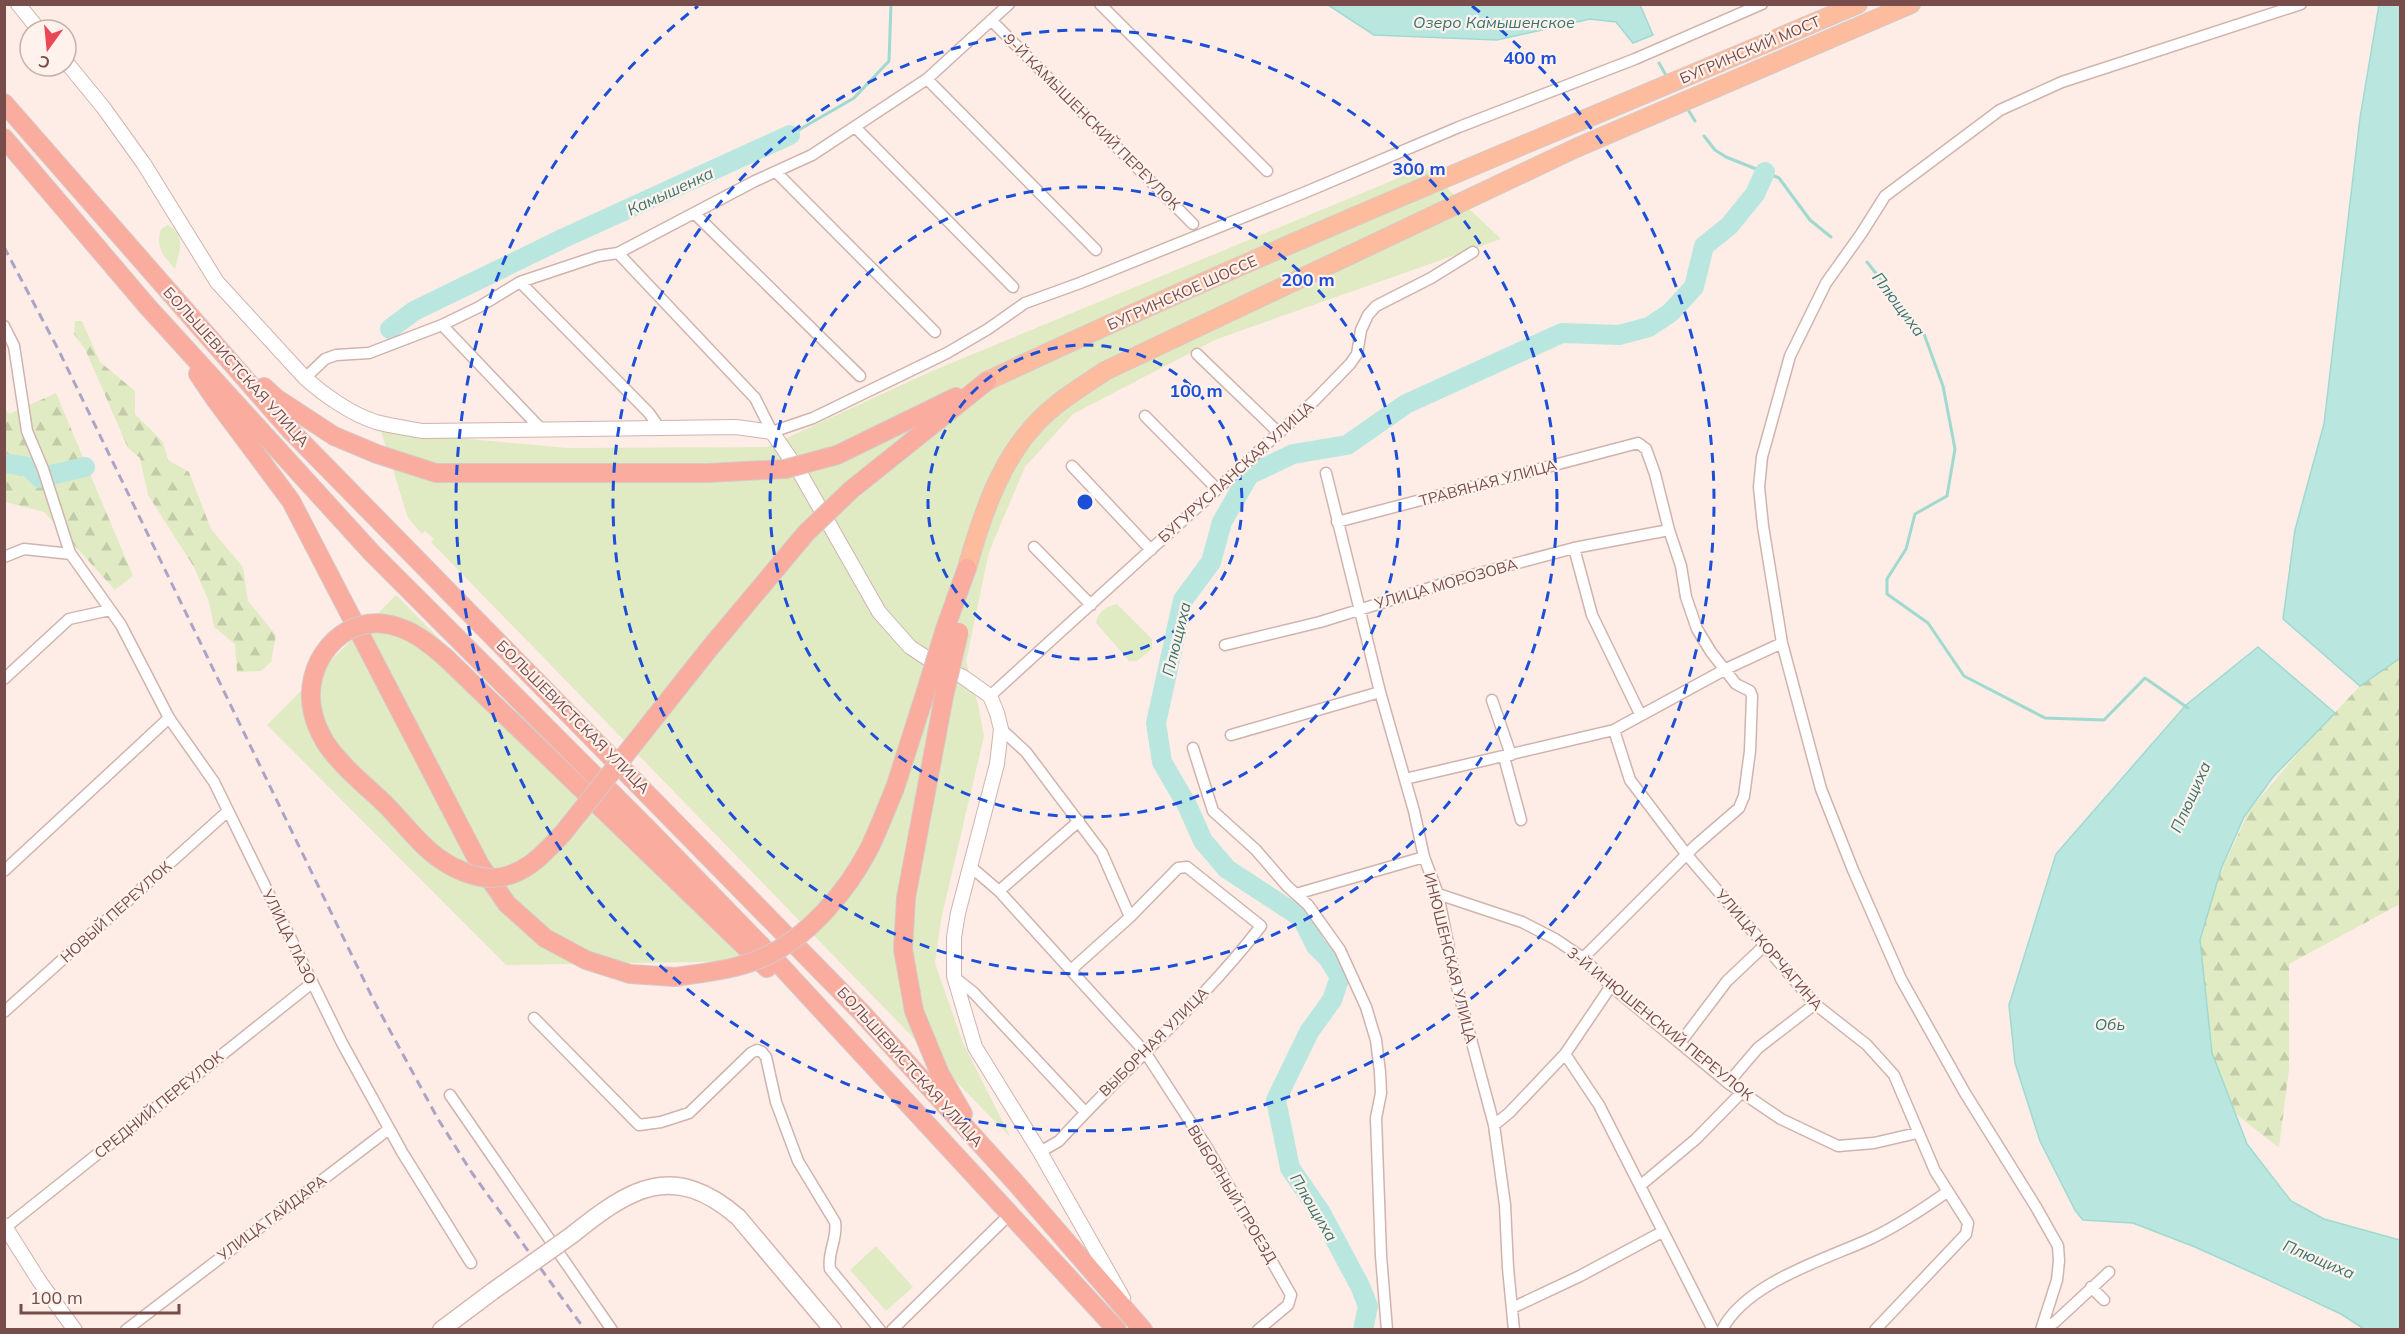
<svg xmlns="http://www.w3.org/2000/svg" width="2405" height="1334" viewBox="0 0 2405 1334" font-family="Mulish,sans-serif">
<defs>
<pattern id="forest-firs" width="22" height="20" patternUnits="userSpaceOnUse" patternTransform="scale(1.5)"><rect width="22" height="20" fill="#e0ebc3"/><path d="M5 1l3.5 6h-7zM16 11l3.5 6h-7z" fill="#c4cba9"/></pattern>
</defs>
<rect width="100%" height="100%" fill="#fdede6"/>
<!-- grass -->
<path fill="#e0ebc3" d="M1425,167L1501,239L1217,339L1073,414L1025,467L989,552L966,662L978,704L984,736L941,920L935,963L963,1043L1011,1138L431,542L434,539L425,531L422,534L408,518L381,431L567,448L767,447L932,371Z
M168,225C187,235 179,252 175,269C163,255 155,248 161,229Z
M396,595L757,961L506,965L267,725Z
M1117,604L1152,639V649L1137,661H1129L1096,623C1098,612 1106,606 1117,604Z
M876,1246L913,1287L886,1311L850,1270Z"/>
<!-- forest -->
<path fill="url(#forest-firs)" d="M75,321H82L100,362L135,391V414L163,442L168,460L189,472L211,529L243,567L248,601L276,635L271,662L261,671L237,672L235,644L214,627L209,602L194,567L148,495L140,458L128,448L85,349L74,334Z
M56,393L133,576L115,590L44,512L5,502L4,407L9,414Z
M2400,657V904L2289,964V1069L2279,1148L2236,1114L2212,1053L2200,940L2218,878L2249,811L2309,740L2360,686Z"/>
<!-- water -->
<path fill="#b9e7e0" stroke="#9fd9d0" stroke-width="1.5" d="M1328,5H1640L1653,35L1633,43L1616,22L1590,19L1497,40L1374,35Z
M2379,5H2400V658L2360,686L2283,619L2295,530L2324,424L2360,118Z
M2258,647L2335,713L2273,777L2244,817L2221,869L2200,940L2212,1053L2247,1144L2291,1201L2324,1219L2400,1240V1329H2364L2341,1314L2264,1278L2195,1247L2133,1223L2083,1220L2075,1210L2040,1141L2015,1063L2009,1005L2056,854L2186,705Z"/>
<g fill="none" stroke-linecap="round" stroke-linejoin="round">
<!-- stream -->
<path stroke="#9fd9d0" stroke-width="3" d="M1659,63L1667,77
M1687,108L1695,121
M790,135L854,98L889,61L891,4
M1704,136L1715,150L1726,157L1779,178L1810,220L1831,237
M1867,262L1924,334L1943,386L1955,449L1947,496L1915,514L1906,549L1887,579V594L1928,623L1964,676L2045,718L2104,720L2145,678L2188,708"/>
<!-- river -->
<path stroke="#b9e7e0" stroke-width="20" d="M390,329L414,311L564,238L790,135
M4,463L29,467L40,478
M51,475L85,467
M1363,1330L1368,1306L1360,1286L1321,1213L1290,1168L1276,1100L1309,1032L1332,1000L1340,977L1328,958L1316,946L1302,918L1227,869L1203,841L1187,805L1162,762L1156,723L1183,600L1211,562L1222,522L1249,475L1293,454L1347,445L1406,404L1562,333L1619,335L1649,327L1670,313L1694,287L1704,246L1729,226L1755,194L1765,172"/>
<!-- minor casing -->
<g stroke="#d1b3ae" stroke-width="13">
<path id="minor" d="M1100,4L1267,171
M991,20L1193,224
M927,79L1096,250
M855,127L1013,287
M777,173L935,332
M694,213L860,376
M618,253L755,398L772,432L813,418L947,353L988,329L1025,303L1080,283L1306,192L1459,127L1635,59L1762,4
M520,282L649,413L660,429
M442,325L542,430
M4,326L14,346L27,431L43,469L70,553L121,625L169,718L214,782L342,1043L402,1152L471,1263
M1197,354L1279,433
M305,378L325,359L336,355L369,353L442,325L479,307L520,282L598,256L618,253L755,181L812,155L927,79L1009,4
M1145,416L1217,489
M1072,466L1151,550
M1326,473L1380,692L1414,811L1424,857L1438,894L1456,983L1494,1125L1505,1205L1508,1268L1514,1330
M1337,522L1638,443L1646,449L1655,474L1669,530L1681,566L1686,597L1697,629L1711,652L1736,684L1750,691L1752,696L1750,751L1744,796L1739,808L1695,846L1583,958
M1034,547L1091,605
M1574,548L1592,615L1640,714
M4,557L24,549L71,554
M1225,645L1320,622L1465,577L1574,548L1669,530
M4,679L69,619L110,610
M990,696L1315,400L1350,364L1357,354L1361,330L1368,315L1376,306L1431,278L1473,252
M1492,700L1511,755
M1001,729L1026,752L1102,853L1130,917
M1614,730L1630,780L1687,855L1815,1004L1867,1045L1894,1075L1935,1171L1968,1223L1966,1234L1875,1330
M1231,735L1380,692
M1193,748L1213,811L1256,850L1287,886L1308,905L1340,950L1366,1007L1376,1040L1380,1072L1381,1093L1376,1118L1381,1256L1387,1330
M1504,757L1521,820
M1405,779L1614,730L1726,669L1782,643
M971,867L999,891L1145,1052L1206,1146L1291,1295L1288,1305L1258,1330
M4,871L169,718
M999,891L1079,821
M1296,894L1424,857
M1438,894L1522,922L1555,939L1583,958L1611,986L1728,1083L1781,1119L1838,1146L1874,1143L1917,1133
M954,977L973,992L1085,1112
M4,1012L228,811
M534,1018L639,1125L661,1122L689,1113L751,1053L757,1050L762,1052L766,1057L776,1102L798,1161L835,1222C838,1239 827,1252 830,1269L880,1330
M1680,1043L1727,981L1764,946
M1565,1054L1611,986
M1728,1083L1758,1048L1815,1004
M450,1095L612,1330
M1494,1125L1509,1113L1565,1054L1599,1105L1713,1330
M1040,1152L1059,1141C1125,1068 1201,1004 1261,926L1187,867L1178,868L1130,917L1072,969
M1641,1185L1696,1139L1741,1093
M6,1227L312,983
M2091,1287L2104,1300
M1512,1308L1580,1276L1662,1232
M126,1330L389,1129
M892,1330L1011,1213
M1722,1330C1746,1282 1827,1259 1872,1238C1899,1225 1923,1209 1947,1192
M2041,1330L2057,1280L2059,1261L2058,1246L2036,1207L1965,1093L1901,979L1853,870L1821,789L1782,643L1763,526L1759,487L1762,457L1790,356L1826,283L1861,234L1885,196L2000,110L2062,82L2301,4
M2043,1330L2055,1322L2109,1272"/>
</g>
<!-- tertiary casing -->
<g stroke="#d1b3ae" stroke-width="16">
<path id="tertiary" d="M18,4L39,30
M66,62L103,107L144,164L217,282L305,378C324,395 351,414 376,422C391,426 407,428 422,431L736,427L772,432L800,473L879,612L910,647L936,664L963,677L990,696L997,713L1001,729L997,764L958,913L954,937V976L975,1047L1040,1152L1123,1298
M4,1225L40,1282L75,1330"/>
</g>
<!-- secondary casing -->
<g stroke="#d7b3ad" stroke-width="19">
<path id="secondary" d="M572,1235C630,1188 673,1161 738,1217L833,1330
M441,1330L493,1291"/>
</g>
<!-- primary casing -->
<g stroke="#d6c9c9" stroke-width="20">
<path id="primary" d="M987,381C1273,246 1567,128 1858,4
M967,568C984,508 1005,445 1056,405C1071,393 1089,382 1105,371L1576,148L1911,4"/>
</g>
<!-- trunk casing -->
<g stroke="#d6c9c9" stroke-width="20">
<path id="trunk" d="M4,103L290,430L862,1013L1015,1182L1143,1330
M4,138L147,306L372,553L651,832L779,964L1117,1330
M198,374L215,399L291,501L480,865L507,904L545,938L586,960L630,974L675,977
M264,387L276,398L334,436L377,454L436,473H707L785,469
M837,455L956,397
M851,490L987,381
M945,629L967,568
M445,657L767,968
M944,696L906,898L903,949L914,1011L940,1074L963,1114
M895,788L926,691"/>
</g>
<!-- minor -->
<use href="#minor" stroke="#fff" stroke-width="10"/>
<!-- tertiary -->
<use href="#tertiary" stroke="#fff" stroke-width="14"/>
<!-- secondary -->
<use href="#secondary" stroke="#fff" stroke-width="16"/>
<!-- primary -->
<use href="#primary" stroke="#fcbc9d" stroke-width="18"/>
<!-- trunk -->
<use href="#trunk" stroke="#faac9e" stroke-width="18"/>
<!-- rail -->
<path stroke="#aca3c7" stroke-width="3" stroke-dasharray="9 6" stroke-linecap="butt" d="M4,247L59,351L375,1003L438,1119L472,1173L585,1330"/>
<!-- secondary-bridge casing -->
<g stroke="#d7b3ad" stroke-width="19" stroke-linecap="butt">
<path id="secondary-bridge" d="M493,1291L572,1235"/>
</g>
<!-- trunk-bridge casing -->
<g stroke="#d6c9c9" stroke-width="20" stroke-linecap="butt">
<path id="trunk-bridge" d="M785,469L837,455
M445,657C428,643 413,630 391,625C341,613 301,665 313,713C315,723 320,733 325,742C340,765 365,785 385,804C404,823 421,847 443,861C456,870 474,877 490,878C523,878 544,854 564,832L709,649L806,533L851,490
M926,691L945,629
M944,696L959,632
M675,977C703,973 733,970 760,959C807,939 847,892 870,847C879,828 887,807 895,788"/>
</g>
<!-- secondary-bridge -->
<use href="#secondary-bridge" stroke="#fff" stroke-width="16"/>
<!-- trunk-bridge -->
<use href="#trunk-bridge" stroke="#faac9e" stroke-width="18"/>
</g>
<!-- distance rings -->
<g fill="none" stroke="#1d4ed8" stroke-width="3" stroke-dasharray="10 8">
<circle cx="1085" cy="502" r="157"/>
<circle cx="1085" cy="502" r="315"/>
<circle cx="1085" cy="502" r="472"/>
<path d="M1472 6A629 629 0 1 1 698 6"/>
</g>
<g text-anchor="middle" stroke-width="4.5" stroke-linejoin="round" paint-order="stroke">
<!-- street labels -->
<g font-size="15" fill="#774c4a" stroke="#fff2ec">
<text transform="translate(1750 50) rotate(-23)" y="5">БУГРИНСКИЙ МОСТ</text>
<text transform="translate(1092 122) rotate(45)" y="5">9-Й КАМЫШЕНСКИЙ ПЕРЕУЛОК</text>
<text transform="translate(1182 293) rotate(-24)" y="5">БУГРИНСКОЕ ШОССЕ</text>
<text transform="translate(236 367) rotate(48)" y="5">БОЛЬШЕВИСТСКАЯ УЛИЦА</text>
<text transform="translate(1236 472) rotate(-42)" y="5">БУГУРУСЛАНСКАЯ УЛИЦА</text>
<text transform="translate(1488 483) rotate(-15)" y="5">ТРАВЯНАЯ УЛИЦА</text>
<text transform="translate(1446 584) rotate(-16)" y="5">УЛИЦА МОРОЗОВА</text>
<text transform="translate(573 717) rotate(45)" y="5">БОЛЬШЕВИСТСКАЯ УЛИЦА</text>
<text transform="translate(116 912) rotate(-42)" y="5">НОВЫЙ ПЕРЕУЛОК</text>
<text transform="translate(289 937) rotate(64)" y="5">УЛИЦА ЛАЗО</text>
<text transform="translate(1769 950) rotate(49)" y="5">УЛИЦА КОРЧАГИНА</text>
<text transform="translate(1450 958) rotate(76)" y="5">ИНЮШЕНСКАЯ УЛИЦА</text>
<text transform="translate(1660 1024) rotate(39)" y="5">3-Й ИНЮШЕНСКИЙ ПЕРЕУЛОК</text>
<text transform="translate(1154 1042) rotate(-45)" y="5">ВЫБОРНАЯ УЛИЦА</text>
<text transform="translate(910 1067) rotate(48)" y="5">БОЛЬШЕВИСТСКАЯ УЛИЦА</text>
<text transform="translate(159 1105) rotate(-39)" y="5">СРЕДНИЙ ПЕРЕУЛОК</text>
<text transform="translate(1232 1194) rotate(59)" y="5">ВЫБОРНЫЙ ПРОЕЗД</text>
<text transform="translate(272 1218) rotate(-37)" y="5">УЛИЦА ГАЙДАРА</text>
</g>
<!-- water labels -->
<g font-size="16" font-style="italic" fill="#3a756d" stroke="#fff2ec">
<text x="1494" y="28">Озеро Камышенское</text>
<text transform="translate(670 191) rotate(-25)" y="6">Камышенка</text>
<text transform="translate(1899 304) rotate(53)" y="6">Плющиха</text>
<text transform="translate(1176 639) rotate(-76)" y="6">Плющиха</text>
<text transform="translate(2190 797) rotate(-66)" y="6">Плющиха</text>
<text x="2110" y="1030">Обь</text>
<text transform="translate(1314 1207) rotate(59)" y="6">Плющиха</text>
<text transform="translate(2319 1259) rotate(23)" y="6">Плющиха</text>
</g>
</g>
<circle cx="1085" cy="502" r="9" fill="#1d4ed8" stroke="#fff2ec" stroke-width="3"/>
<g font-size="18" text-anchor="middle" font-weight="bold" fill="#1d4ed8" stroke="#fff2ec" stroke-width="4.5" stroke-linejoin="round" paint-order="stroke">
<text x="1530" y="64">400 m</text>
<text x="1419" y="175">300 m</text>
<text x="1308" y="286">200 m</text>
<text x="1196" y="397">100 m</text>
</g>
<!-- border -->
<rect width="2405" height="1334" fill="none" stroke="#774c4a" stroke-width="12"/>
<!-- north arrow -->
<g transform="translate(48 48) rotate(195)"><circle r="28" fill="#fff2ec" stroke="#c9b0ab" stroke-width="1.5"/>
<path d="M0-4.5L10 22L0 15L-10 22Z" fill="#e94855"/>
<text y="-9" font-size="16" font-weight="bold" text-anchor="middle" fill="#774c4a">С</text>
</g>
<!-- scale -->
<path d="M21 1304v9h158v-9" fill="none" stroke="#774c4a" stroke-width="3"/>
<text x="30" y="1304" font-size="18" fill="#774c4a" stroke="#fff2ec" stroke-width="4.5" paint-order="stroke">100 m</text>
</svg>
